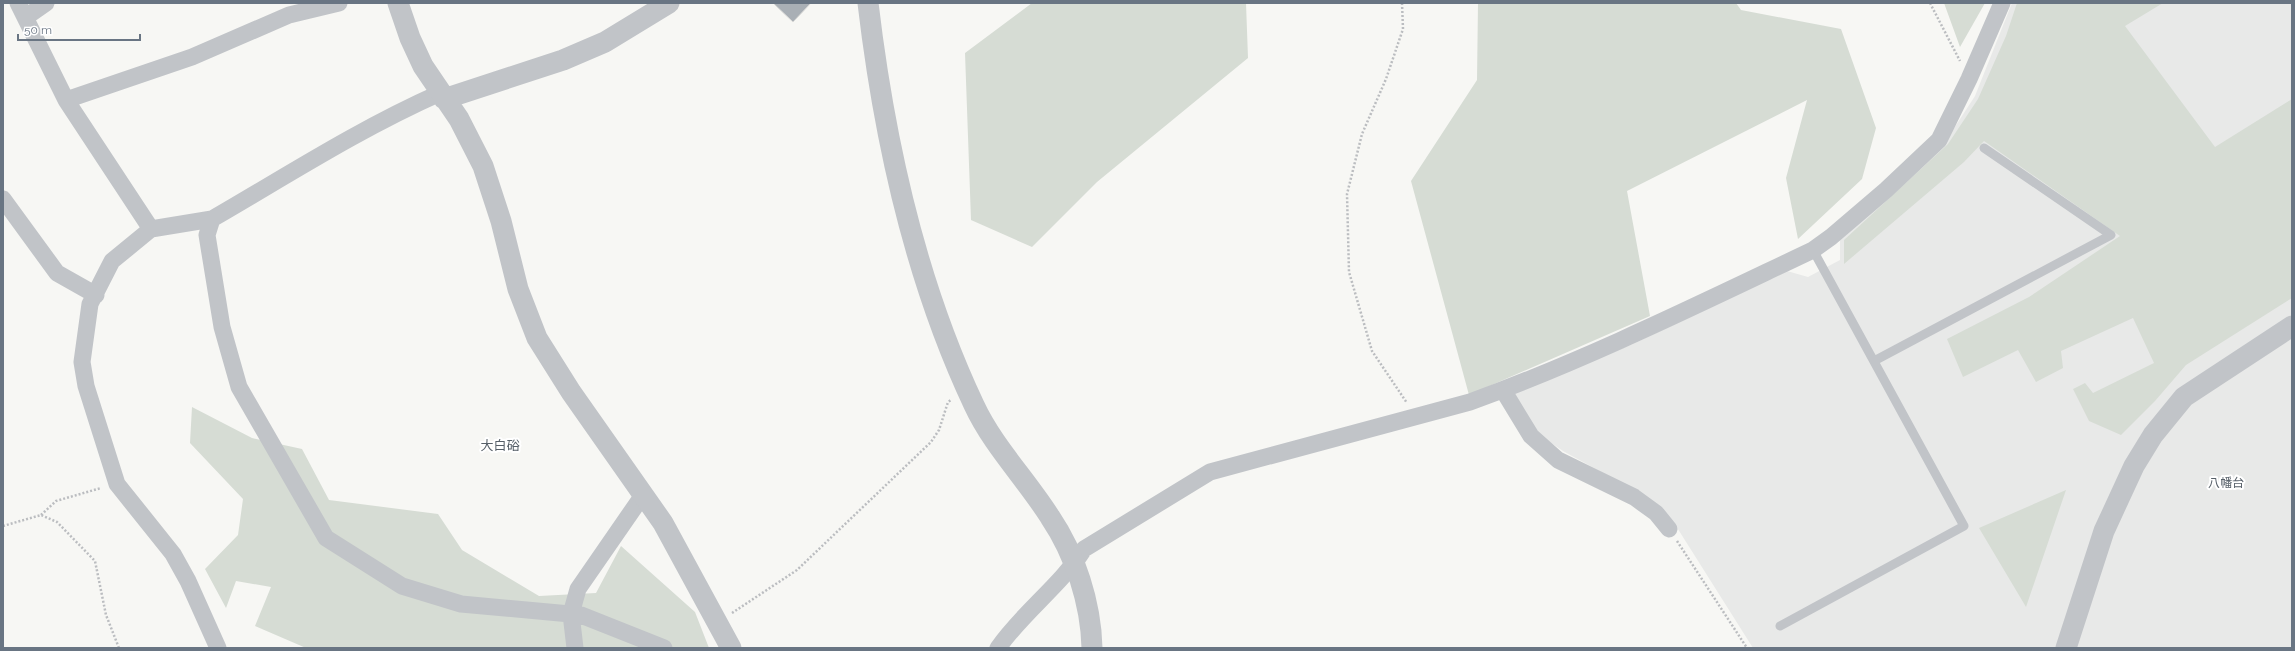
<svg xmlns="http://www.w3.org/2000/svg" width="2295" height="651" viewBox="0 0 2295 651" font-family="Raleway,'Noto Sans JP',sans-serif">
<rect width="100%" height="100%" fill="#f7f7f4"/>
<!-- built -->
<path fill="#e8e9e8" d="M2012,3H2292V648H1753L1676,526L1616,480L1563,451L1541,436L1515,400V392L1633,344L1787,271L1808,277L1840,260V235L1947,139L1975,96Z"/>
<!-- green -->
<path fill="#d6dcd4" d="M1032,3H1246L1248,58L1097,182L1032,247L971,220L965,53Z
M1478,3H1736L1741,10L1841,29L1876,128L1862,179L1798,239L1786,178L1807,100L1627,191L1650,316L1469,395L1411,181L1477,80Z
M1944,3H1985L1960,47Z
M2017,3H2163L2125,26L2215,147L2292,99V298L2186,365L2155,401L2121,435L2089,421L2073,389L2085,383L2093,393L2154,363L2133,318L2061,351L2063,368L2036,382L2018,350L1963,377L1947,339L2029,297L2120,236L1984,141L1964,162L1844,264V240L1948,144L1978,99L2006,36Z
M192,407L252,438L302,449L329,500L438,514L462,550L539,596L596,593L621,546L695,612L709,648H306L255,626L271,587L236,581L226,608L205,569L238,535L243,499L190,443Z
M2066,490L2026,607L1979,528Z"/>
<!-- building -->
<path fill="#a9afb5" stroke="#d9d9d7" d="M773,3H811L793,22Z"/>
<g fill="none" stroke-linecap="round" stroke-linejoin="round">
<!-- path -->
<path stroke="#bbbdc0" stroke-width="2.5" stroke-dasharray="2 2" stroke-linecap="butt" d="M1402,3L1403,29L1386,79L1362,134L1347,194L1349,272L1372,351L1407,403
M1930,3L1960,61
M41,515L56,501L101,488
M3,526L41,515L57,522L95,561L106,615L119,648
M1677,541L1747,648
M732,613L797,570L931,442L939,430L948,402L951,400"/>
<!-- service -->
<path stroke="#c1c4c8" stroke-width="9" d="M1874,361L2111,235L1984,148
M1780,626L1964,526L1813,250"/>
<!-- minor -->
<path stroke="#c1c4c8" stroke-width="17" d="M18,3L66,100L192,57L289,15L339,3
M26,17L46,3
M440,93C359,129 288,175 212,219L207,235L222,327L239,387L326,538L402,586L461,604L581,615L664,648
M66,100L151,229L212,219
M3,199L57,273L96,295
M151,229L112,261L90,304L82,362L86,386L117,484L173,554L188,581L218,648
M1503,390L1531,436L1558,460L1634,497L1656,513L1669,529
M575,648L571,614L578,589L643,495
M998,648C1023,612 1060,586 1084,549L1210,472L1470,402C1588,359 1701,303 1813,250L1831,237L1886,190L1939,140L1969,79L2002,3"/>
<!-- tertiary -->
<path stroke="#c1c4c8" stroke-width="21" d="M398,3L410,38L423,66L459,119L483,166L501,221L518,289L537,338L571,392L663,523L731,648
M868,3C884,139 915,280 974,405C993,446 1026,479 1050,517C1075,554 1091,603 1092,648
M444,99L563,60L605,42L669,3
M2066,648L2104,531L2134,466L2153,435L2184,397L2292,326"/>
</g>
<g text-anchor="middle" stroke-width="4" stroke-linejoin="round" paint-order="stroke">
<!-- neighbourhood labels -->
<g font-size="12" fill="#565f68" stroke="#fff">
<text x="2226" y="487">八幡台</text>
</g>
<!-- quarter labels -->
<g font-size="13" fill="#565f68" stroke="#fff">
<text x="500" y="450">大白硲</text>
</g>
</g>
<!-- border -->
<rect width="2295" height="651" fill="none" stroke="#697583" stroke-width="8"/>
<!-- scale -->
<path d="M18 34v6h122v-6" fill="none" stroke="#697583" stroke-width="2"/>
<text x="24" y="34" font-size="12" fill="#697583" stroke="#ffffff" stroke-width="3" paint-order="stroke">50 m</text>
</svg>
